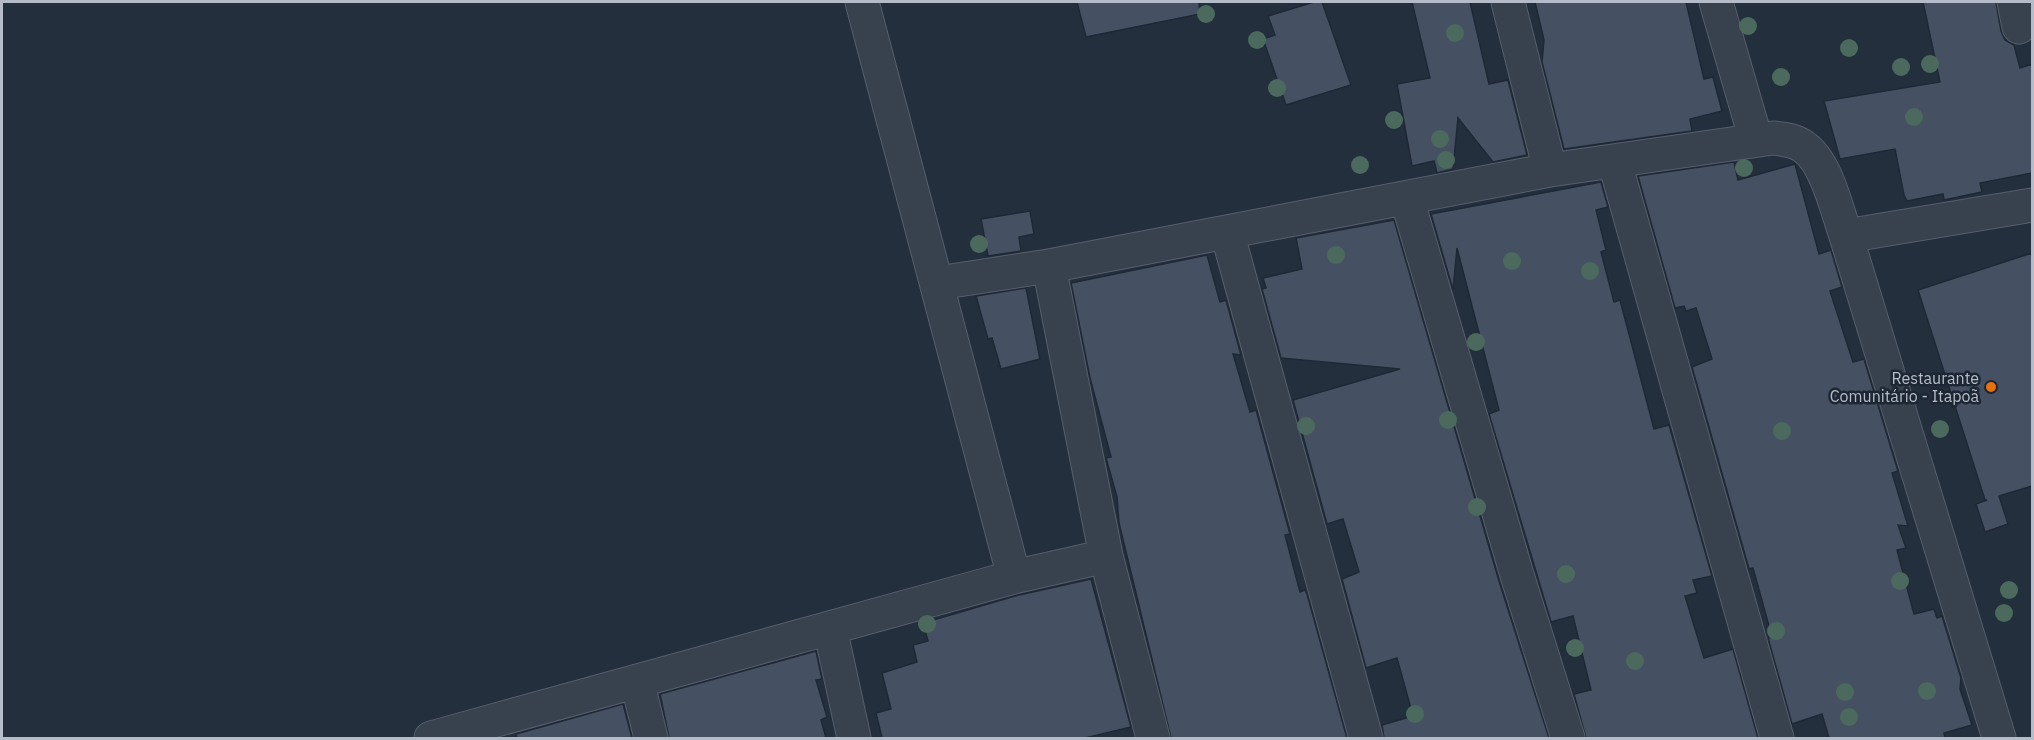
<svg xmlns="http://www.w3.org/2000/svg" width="2034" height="740" viewBox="0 0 2034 740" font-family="'IBM Plex Sans',sans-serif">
<rect width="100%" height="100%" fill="#242f3e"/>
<!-- building -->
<path fill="#455162" stroke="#1f2835" stroke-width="1.5" d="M1077,2H1199L1200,14L1086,37Z
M1314,2H1322L1351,85L1286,105L1263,39L1275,35L1268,16Z
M1412,2H1470L1489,84L1508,80L1527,155L1493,162L1458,118L1453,169L1437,173L1434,161L1412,166L1397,84L1430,78Z
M1535,2H1686L1704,79L1713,77L1722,111L1690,119L1692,131L1564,149L1542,62L1544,40Z
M1923,2H1996L2001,31L2005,40L2014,45L2020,68L2032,64V173L1980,183L1982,192L1944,200L1943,194L1907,201L1904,195L1895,149L1840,159L1824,101L1940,82Z
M1734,162L1738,180L1795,164L1819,254L1831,250L1842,287L1830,291L1853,362L1864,359L1898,471L1892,473L1908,526L1898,525L1906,548L1897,550L1914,614L1934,609L1937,618L1942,616L1961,678L1960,689L1972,725L1944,733L1945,738H1829L1822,714L1792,724L1768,638L1772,637L1753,568L1749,569L1692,367L1712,359L1696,308L1686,311L1684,306L1675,308L1638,176Z
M1601,182L1608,207L1596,210L1606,250L1601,252L1614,302L1620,300L1654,429L1669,425L1712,576L1693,580L1697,593L1685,596L1704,658L1733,649L1758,738H1586L1574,694L1591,690L1573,616L1551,622L1489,414L1499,410L1457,248L1453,290L1431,214Z
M1030,211L1034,234L1019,237L1021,251L988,256L981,219Z
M1394,220L1499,581L1549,738H1384L1382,725L1413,716L1397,658L1366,668L1342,579L1359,572L1343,519L1327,524L1293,400L1400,369L1281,358L1262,289L1266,288L1263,278L1302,269L1296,238Z
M2032,253V486L1999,496L2008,524L1985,532L1976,504L1987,500H1985L1918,290Z
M1207,255L1220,302L1226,300L1241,355L1233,354L1250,412L1256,410L1290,534L1285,535L1300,592L1305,590L1307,594L1347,738H1171L1119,523L1117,497L1106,458L1111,457L1090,378L1071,283Z
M1026,288L1040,359L1001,369L992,338L988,339L976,296Z
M1091,579L1131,727L1085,738H882L876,713L891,709L882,673L917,662L913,645L928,641L923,623L1015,596Z
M816,651L822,679L816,680L827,717L821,720L826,738H669L660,694Z
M623,704L632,738H517L516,734Z"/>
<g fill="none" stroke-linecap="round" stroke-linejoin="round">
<!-- minor casing -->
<g stroke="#565f6c" stroke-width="35">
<path id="minor" d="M862,2L1014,577
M1508,2L1550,170
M1716,2L1756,140
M2014,2L2019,27
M1615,163L1777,738
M1407,199L1517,575L1568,738
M1227,232L1366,738
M1846,236L2032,205
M1049,266L1106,556L1153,738
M938,283L1049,266L1550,170L1773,138C1784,139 1795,140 1804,147C1827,163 1837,211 1846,236L1999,738
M830,628L854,738
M637,681L651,738
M431,738L1014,577L1106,556"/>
</g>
<!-- minor -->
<use href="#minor" stroke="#38414e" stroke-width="33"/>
</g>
<!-- trees -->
<g fill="#4b6a5d">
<circle cx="1206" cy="14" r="9"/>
<circle cx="1748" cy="26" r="9"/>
<circle cx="1455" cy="33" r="9"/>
<circle cx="1257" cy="40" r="9"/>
<circle cx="1849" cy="48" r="9"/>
<circle cx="1930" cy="64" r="9"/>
<circle cx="1901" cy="67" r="9"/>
<circle cx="1781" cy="77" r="9"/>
<circle cx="1277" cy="88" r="9"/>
<circle cx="1914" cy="117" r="9"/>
<circle cx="1394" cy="120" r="9"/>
<circle cx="1440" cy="139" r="9"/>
<circle cx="1446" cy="160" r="9"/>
<circle cx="1360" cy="165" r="9"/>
<circle cx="1744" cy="168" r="9"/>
<circle cx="979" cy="244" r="9"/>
<circle cx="1336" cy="255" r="9"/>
<circle cx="1512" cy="261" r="9"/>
<circle cx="1590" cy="271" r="9"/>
<circle cx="1476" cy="342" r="9"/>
<circle cx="1448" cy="420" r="9"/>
<circle cx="1306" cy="426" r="9"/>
<circle cx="1940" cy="429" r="9"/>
<circle cx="1782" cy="431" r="9"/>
<circle cx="1477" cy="507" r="9"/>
<circle cx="1566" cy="574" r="9"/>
<circle cx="1900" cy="581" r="9"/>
<circle cx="2009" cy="590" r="9"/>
<circle cx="2004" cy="613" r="9"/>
<circle cx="927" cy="624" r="9"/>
<circle cx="1776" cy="631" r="9"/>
<circle cx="1575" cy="648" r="9"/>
<circle cx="1635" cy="661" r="9"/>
<circle cx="1927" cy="691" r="9"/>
<circle cx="1845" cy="692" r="9"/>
<circle cx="1415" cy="714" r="9"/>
<circle cx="1849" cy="717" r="9"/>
</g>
<!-- markers -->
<circle fill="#e8710a" stroke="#1d2633" stroke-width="2" cx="1991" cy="387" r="6"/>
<g text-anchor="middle" stroke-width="5" stroke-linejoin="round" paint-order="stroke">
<!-- poi labels -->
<g font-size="16" fill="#b4bcc9" stroke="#1d2633" text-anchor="end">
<text x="1979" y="384">Restaurante<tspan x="1979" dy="18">Comunitário - Itapoã</tspan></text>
</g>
</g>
<!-- border -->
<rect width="2034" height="740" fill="none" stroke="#b4bcc9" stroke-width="6"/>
</svg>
